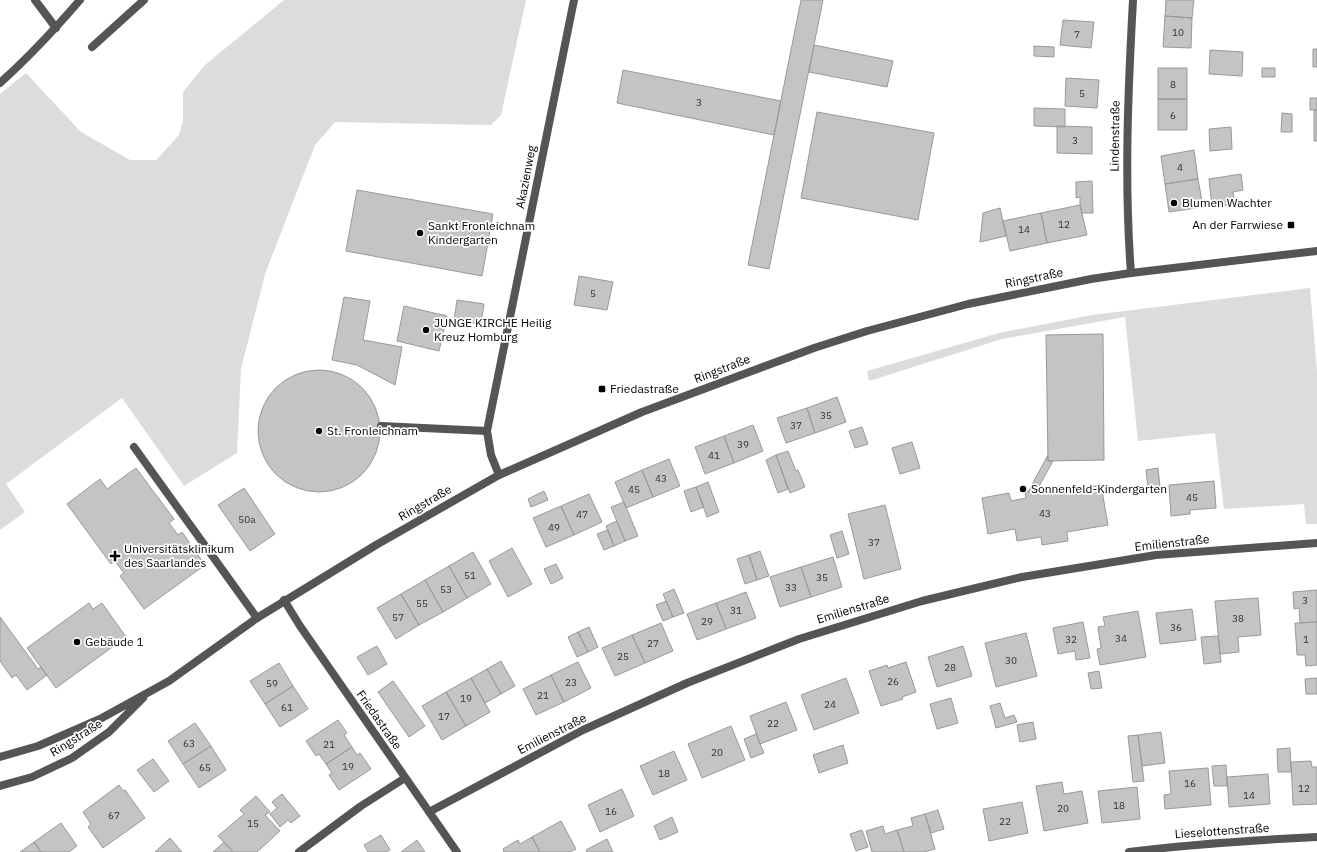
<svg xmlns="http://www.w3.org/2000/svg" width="1317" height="852" viewBox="0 0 1317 852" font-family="'IBM Plex Sans',sans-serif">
<rect width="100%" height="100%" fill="#fff"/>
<!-- green -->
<path fill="#dcdcdc" d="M284,0H526L501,115L491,125L335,122L315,145L265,274L241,369L237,453L184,486L122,398L6,484L25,512L0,530V94L26,73L81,132L130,160H156L179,135L183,121V92L205,65Z
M1310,288L1317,371V524H1306L1304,504L1224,509L1215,433L1138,441L1125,317L1002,339L869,381L867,371L999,333L1092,315Z"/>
<!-- building -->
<path fill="#c4c4c4" stroke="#999" d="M801,0H823L769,269L748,265Z
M1166,0H1194L1192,18L1165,16Z
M1165,16L1192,18L1191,48L1163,47Z
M1063,20L1094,22L1091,48L1060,45Z
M814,45L893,61L887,87L809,72Z
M1034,46L1054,47V57L1034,56Z
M1313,49H1317V67H1313Z
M1210,50L1243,52L1242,76L1209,74Z
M1158,68H1187V99H1158Z
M1262,68H1275V77H1262Z
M623,70L781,101L774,135L617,103Z
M1066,78L1099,80L1097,108L1065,106Z
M1310,98H1317V110H1310Z
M1158,99H1187V130H1158Z
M1034,108L1065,109V127L1034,126Z
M1314,110H1317V141H1314Z
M817,112L934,133L918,220L801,198Z
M1282,113L1292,114V132H1281Z
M1057,126L1092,127V154L1057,153Z
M1231,127L1232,149L1210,151L1209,129Z
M1194,150L1198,179L1165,184L1161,156Z
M1241,174L1243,190L1233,192L1235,204L1212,207L1209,179Z
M1198,179L1203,207L1169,212L1165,184Z
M1092,181L1093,213H1082L1080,205V197L1076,198V182Z
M357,190L493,214L482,276L346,251Z
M1080,205L1087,235L1047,243L1041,213Z
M1000,208L1006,236L980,242L983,213Z
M1041,213L1047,243L1010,251L1003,221Z
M579,276L613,282L607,310L574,305Z
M344,297L370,301L363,340L402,347L395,385L357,365L332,360Z
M457,300L484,304L481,324L454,320Z
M404,306L447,316L439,351L397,341Z
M1103,334L1104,460L1048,461L1046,335Z
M258 431a61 61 0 1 1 122 0a61 61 0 1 1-122 0Z
M837,397L846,422L815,433L807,408Z
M807,408L815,433L786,443L777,418Z
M753,425L763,451L734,463L724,436Z
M862,427L868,444L855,448L849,431Z
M724,436L734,463L705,474L695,447Z
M912,442L920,468L900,474L892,448Z
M788,451L796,471L798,470L805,487L790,493L776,455Z
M776,455L788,489L778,493L766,460Z
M1048,455V461H1053L1037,490L1028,492Z
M669,459L680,486L653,497L642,470Z
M136,468L174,519L169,523L178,535L182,532L205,565L144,609L120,576L124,573L115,561L111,564L67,504L100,479L107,489Z
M1158,468L1160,487L1148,489L1146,470Z
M642,470L653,497L626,508L615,482Z
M1214,481L1216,508L1190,510V514L1171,516L1169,485Z
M708,482L719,512L707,517L696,487Z
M1101,485L1108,525L1067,532L1068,541L1042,545L1041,537L1017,541L1015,529L988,534L982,498L1009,493L1011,501L1026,498L1025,492L1060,486L1061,492Z
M696,487L704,507L691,512L684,491Z
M244,488L275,534L250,551L218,505Z
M544,491L548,500L531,507L528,499Z
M589,494L602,522L574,535L561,506Z
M624,502L638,536L625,541L611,507Z
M885,505L901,569L864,579L848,514Z
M561,506L574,535L546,547L533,518Z
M617,521L625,541L614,546L606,526Z
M608,530L614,546L604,550L597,534Z
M842,531L849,554L837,558L830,535Z
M512,548L532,584L508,597L489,561Z
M760,551L769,576L757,580L749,555Z
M473,552L491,584L467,598L449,566Z
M749,555L757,580L745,584L737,559Z
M833,557L842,587L811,597L801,567Z
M556,564L563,578L551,584L544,569Z
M449,566L467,598L443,612L425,580Z
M801,567L811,597L780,607L770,577Z
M425,580L443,612L419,625L401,594Z
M674,589L684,613L673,617L663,594Z
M1317,590V622L1300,623L1299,608L1294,609L1293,592Z
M746,592L756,618L726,629L716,603Z
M401,594L419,625L396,639L377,608Z
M1258,598L1261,635L1238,637L1239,652L1220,654L1215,601Z
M666,601L673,617L663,621L656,605Z
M89,603L93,609L102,603L126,637L56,688L27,648Z
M716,603L726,629L697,640L687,614Z
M1192,609L1196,640L1160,644L1156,613Z
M1138,611L1146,657L1100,665L1097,649L1101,648L1098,627L1105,626L1103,617Z
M0,617L38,669L41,667L47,675L27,690L16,675L12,678L0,661Z
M1083,622L1090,658L1076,660L1075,651L1058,654L1053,628Z
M1317,622V665L1306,666L1305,655H1297L1295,623Z
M661,623L673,651L645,663L632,635Z
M589,627L598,647L588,652L578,632Z
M578,632L588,652L577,657L568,637Z
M1026,633L1037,676L996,687L985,643Z
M632,635L645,663L615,676L602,648Z
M1218,636L1221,662L1204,664L1201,637Z
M377,646L387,664L368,675L357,657Z
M963,646L972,676L937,687L928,657Z
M501,661L515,686L501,694L487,669Z
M578,662L591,688L564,702L551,675Z
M906,662L916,692L902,697L903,699L881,706L869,671L887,665L888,668Z
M279,663L293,686L265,704L250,681Z
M487,669L501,694L485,703L471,678Z
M1099,671L1102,688L1091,689L1088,673Z
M551,675L564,702L536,715L523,689Z
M471,678L490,712L466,726L446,692Z
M846,678L859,713L814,730L801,695Z
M1317,678V694H1306L1305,679Z
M393,681L425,726L409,737L378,692Z
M293,686L308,709L280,727L265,704Z
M446,692L466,726L442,740L422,706Z
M951,698L958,723L937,729L930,704Z
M786,702L797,730L760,744L750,716Z
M1000,703L1005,718L1014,715L1017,722L996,728L990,706Z
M338,720L347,733L344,735L352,747L326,764L319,754L316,756L306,741Z
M1033,722L1036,739L1020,742L1017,725Z
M195,723L211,746L183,764L168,741Z
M731,726L745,760L702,778L688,744Z
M1161,732L1165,763L1142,766L1138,735Z
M756,734L764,753L751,758L744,739Z
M1138,735L1144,781L1133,782L1128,736Z
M843,745L848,763L819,773L813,755Z
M211,746L226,770L199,788L183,764Z
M352,747L357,755L360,753L371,769L339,790L329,775L332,773L326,764Z
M1290,748L1291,772H1278L1277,749Z
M674,751L687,780L653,795L640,766Z
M153,759L169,781L154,792L137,770Z
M1311,761L1312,767H1317V804L1293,805L1291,762Z
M1226,765L1227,786H1214L1212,766Z
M1208,768L1211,805L1165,809L1164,795L1171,794L1169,771Z
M1268,774L1270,804L1229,807L1227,777Z
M1062,782L1064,794L1082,791L1088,823L1044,831L1036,786Z
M119,785L123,791L125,790L145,818L103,848L88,827L91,824L83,812Z
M1137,787L1140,819L1102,823L1098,791Z
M622,789L634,816L600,832L588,805Z
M282,794L300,816L291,823L288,820L280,827L270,814L277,808L272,802Z
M256,796L270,812L265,815L280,831L257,852H233L218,836L244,814L240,810Z
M1022,802L1028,833L989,841L983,809Z
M938,810L944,829L931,833L925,814Z
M925,814L935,849L924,852H904L897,830L913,826L911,818Z
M672,817L678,832L660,840L654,826Z
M561,821L576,849L570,852H540L532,837Z
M61,823L77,846L69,852H41L34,842Z
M883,826L885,834L897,830L904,852H872L866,831Z
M862,830L868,847L856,851L850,834Z
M381,835L390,850L386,852H368L364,845Z
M532,837L540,852H504L503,849L518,840L520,844Z
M170,838L182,852H155Z
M607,839L613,852H587L586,850Z
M417,840L425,852H401Z
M34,842L41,852H20Z
M224,842L233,852H213Z"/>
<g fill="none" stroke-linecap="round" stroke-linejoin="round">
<!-- service -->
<path stroke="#555" stroke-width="8" d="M35,0L56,28
M92,47L144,0
M381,426L487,431
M134,447L257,618"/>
<!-- minor -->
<path stroke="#555" stroke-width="8" d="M0,83C29,57 55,29 80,0
M1131,273C1124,182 1128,91 1133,0
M499,475L491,455L487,431L574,0
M284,600L300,626L457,852
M429,812L583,730L687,683L799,639L922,601L1022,577L1156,555L1317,543
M299,852L361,806L405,778
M1129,852C1191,844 1254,840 1317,837"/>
<!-- tertiary -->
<path stroke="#555" stroke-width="8" d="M0,757L38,746L100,719L169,681L257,618L376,545L499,475L642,412L814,348L867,331L968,304L1091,279L1131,273L1317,251
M0,786L32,777L72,758L109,732L143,698"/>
</g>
<!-- markers -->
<g fill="#000" stroke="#fff" stroke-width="1.5">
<circle cx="1174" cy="203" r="4"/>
<rect x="1287" y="221" width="8" height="8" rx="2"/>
<circle cx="420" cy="233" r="4"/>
<circle cx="426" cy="330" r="4"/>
<rect x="598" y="385" width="8" height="8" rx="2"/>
<circle cx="319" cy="431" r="4"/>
<circle cx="1023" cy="489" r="4"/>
<path d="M113 550h4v4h4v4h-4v4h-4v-4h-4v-4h4z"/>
<circle cx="77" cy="642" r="4"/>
</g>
<g text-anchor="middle" stroke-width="3.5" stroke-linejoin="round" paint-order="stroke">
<!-- number labels -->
<g font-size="10" fill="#313131">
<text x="1178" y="36">10</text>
<text x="1077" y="38">7</text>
<text x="1173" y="88">8</text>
<text x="1082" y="97">5</text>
<text x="699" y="106">3</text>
<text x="1173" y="119">6</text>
<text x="1075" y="144">3</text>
<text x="1180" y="171">4</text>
<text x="1064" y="228">12</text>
<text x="1024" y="233">14</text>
<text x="593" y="297">5</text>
<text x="826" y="419">35</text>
<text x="796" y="429">37</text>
<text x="743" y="448">39</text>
<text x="714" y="459">41</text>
<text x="661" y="482">43</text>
<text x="634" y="493">45</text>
<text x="1192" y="501">45</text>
<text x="1045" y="517">43</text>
<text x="582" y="518">47</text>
<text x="247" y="523">50a</text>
<text x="554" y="531">49</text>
<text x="874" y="546">37</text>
<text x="470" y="579">51</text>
<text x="822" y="581">35</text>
<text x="791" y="591">33</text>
<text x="446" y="593">53</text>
<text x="1305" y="604">3</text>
<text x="422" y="607">55</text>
<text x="736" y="614">31</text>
<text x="398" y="621">57</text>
<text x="1238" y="622">38</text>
<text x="707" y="625">29</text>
<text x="1176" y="631">36</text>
<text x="1121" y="642">34</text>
<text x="1071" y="643">32</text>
<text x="1306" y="643">1</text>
<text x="653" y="647">27</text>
<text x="623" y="660">25</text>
<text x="1011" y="664">30</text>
<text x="950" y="671">28</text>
<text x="893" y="685">26</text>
<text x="571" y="686">23</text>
<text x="272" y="687">59</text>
<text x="543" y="699">21</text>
<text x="466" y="702">19</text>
<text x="830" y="708">24</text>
<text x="287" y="711">61</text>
<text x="444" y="720">17</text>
<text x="773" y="727">22</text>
<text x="189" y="747">63</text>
<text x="329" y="748">21</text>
<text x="717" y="756">20</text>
<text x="348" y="770">19</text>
<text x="205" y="771">65</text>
<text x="664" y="777">18</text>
<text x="1190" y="787">16</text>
<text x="1304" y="792">12</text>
<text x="1249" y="799">14</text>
<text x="1119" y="809">18</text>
<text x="1063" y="812">20</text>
<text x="611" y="815">16</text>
<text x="114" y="819">67</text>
<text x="1005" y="825">22</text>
<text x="253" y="827">15</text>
</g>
<!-- street labels -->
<g font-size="12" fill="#000" stroke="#fff">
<text transform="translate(1115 136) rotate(-89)" y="4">Lindenstraße</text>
<text transform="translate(526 177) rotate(-79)" y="4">Akazienweg</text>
<text transform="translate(1034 278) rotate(-12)" y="4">Ringstraße</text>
<text transform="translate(722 369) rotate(-21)" y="4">Ringstraße</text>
<text transform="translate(425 503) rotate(-30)" y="4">Ringstraße</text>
<text transform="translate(1172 543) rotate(-6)" y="4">Emilienstraße</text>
<text transform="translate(853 609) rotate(-17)" y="4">Emilienstraße</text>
<text transform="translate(379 720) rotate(55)" y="4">Friedastraße</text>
<text transform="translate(552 734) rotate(-27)" y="4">Emilienstraße</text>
<text transform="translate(76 738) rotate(-32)" y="4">Ringstraße</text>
<text transform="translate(1222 831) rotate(-4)" y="4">Lieselottenstraße</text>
</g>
<!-- poi labels -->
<g font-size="12" fill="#000" stroke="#fff" text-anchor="start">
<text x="1182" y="207">Blumen Wachter</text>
<text x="1283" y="229" text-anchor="end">An der Farrwiese</text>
<text x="428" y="230">Sankt Fronleichnam<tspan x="428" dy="14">Kindergarten</tspan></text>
<text x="434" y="327">JUNGE KIRCHE Heilig<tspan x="434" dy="14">Kreuz Homburg</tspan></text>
<text x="610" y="393">Friedastraße</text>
<text x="327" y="435">St. Fronleichnam</text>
<text x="1031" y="493">Sonnenfeld-Kindergarten</text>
<text x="124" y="553">Universitätsklinikum<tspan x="124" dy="14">des Saarlandes</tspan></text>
<text x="85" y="646">Gebäude 1</text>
</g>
</g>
</svg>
